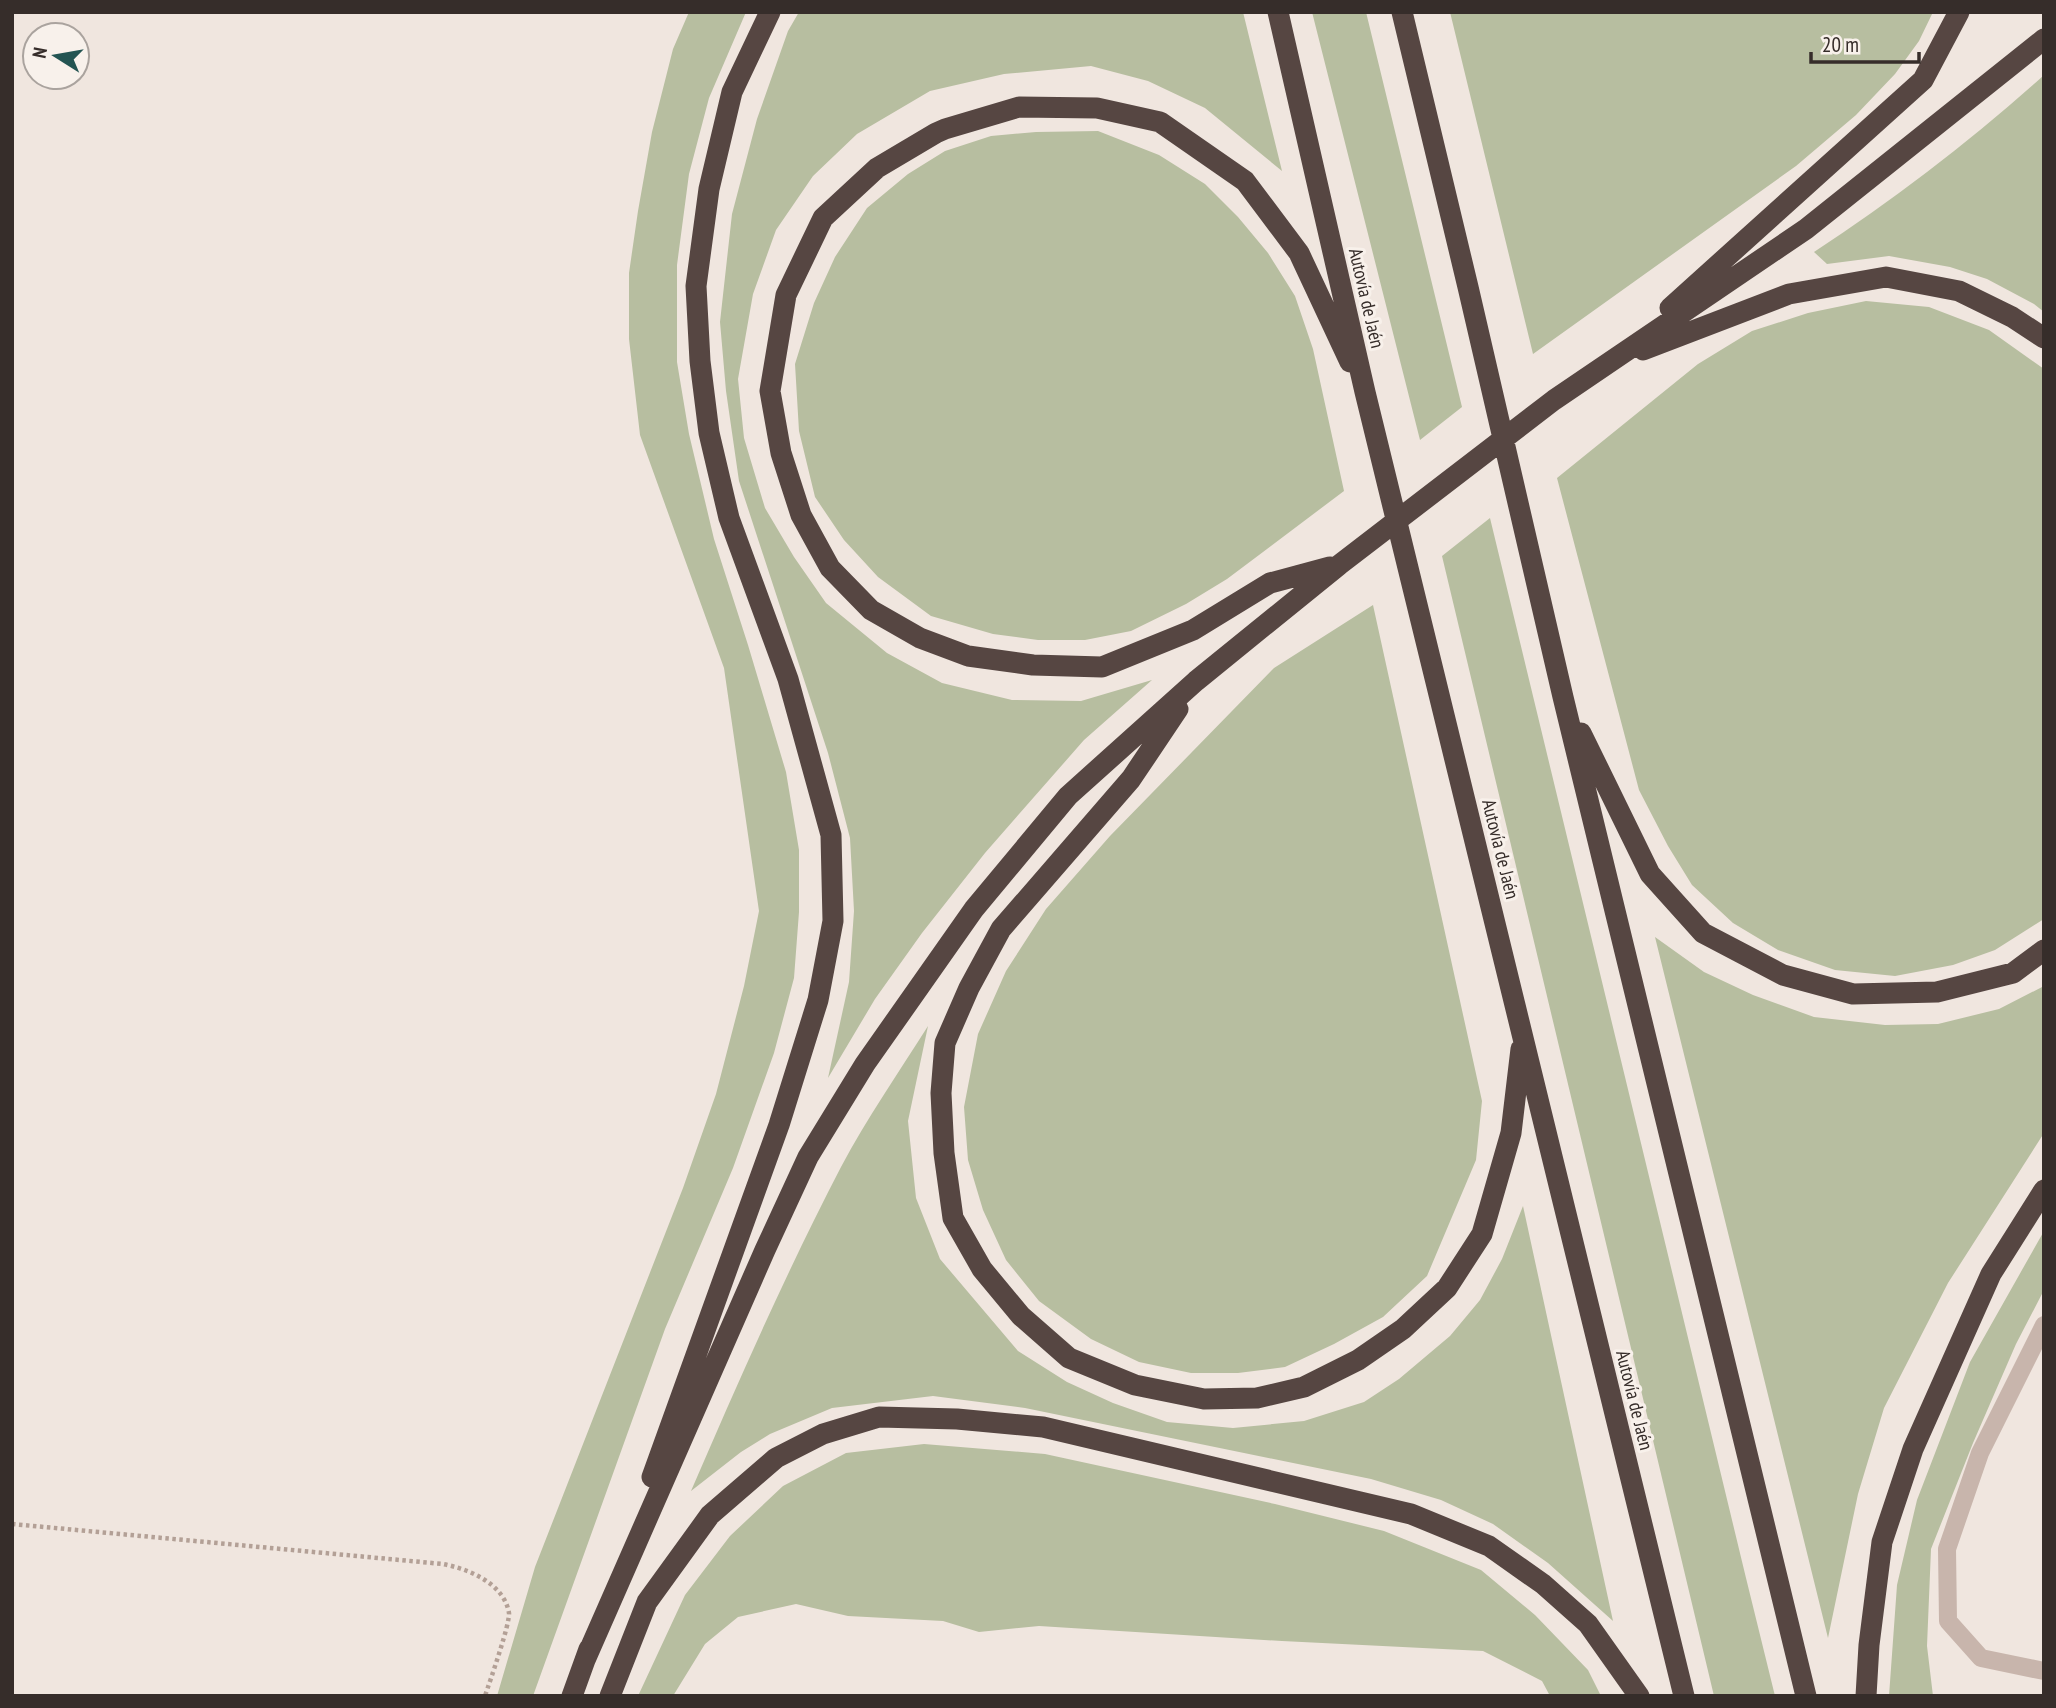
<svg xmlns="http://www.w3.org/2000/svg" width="2056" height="1708" viewBox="0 0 2056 1708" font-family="'PT Sans Narrow',sans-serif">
<rect width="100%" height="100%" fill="#f0e6df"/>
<!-- green -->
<path fill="#b7bea0" d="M689,12H746L709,98L689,174L677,265V362L689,434L714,539L748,645L786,772L799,850V912L794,978L774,1053L733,1168L665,1329L533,1696H497L535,1567L683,1188L716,1094L744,986L759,911L724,668L640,435L629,339V273L638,211L652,132L673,49Z
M799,12H1243L1282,171L1205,108L1148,81L1091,66L1004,74L930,91L857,134L813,176L776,230L753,294L738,379L744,438L765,508L794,557L826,603L887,653L942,683L1012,700L1081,701L1152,680L1084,740L985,853L922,933L875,999L828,1078L849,982L854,911L850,838L828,753L739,481L726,391L720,322L732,214L757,119L788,31Z
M1312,12H1366L1462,407L1420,440Z
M1450,12H1933L1919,41L1895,74L1856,115L1796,166L1533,354Z
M2044,75V312L2034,304L1987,279L1950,267L1889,256L1827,264L1814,252C1895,199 1972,140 2044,75Z
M1098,131L1159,155L1205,184L1238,217L1268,253L1295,296L1313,349L1344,491L1227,579L1186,604L1131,631L1085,640H1038L993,634L931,616L878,577L844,540L815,497L799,431L795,364L814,303L835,257L867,208L908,174L945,151L991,136L1036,132Z
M1866,301L1929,307L1989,330L2044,369V919L1995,950L1953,965L1895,976L1835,970L1778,950L1733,923L1692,885L1668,846L1639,790L1557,478L1698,364L1752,331L1808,313Z
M1490,518L1746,1578L1775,1696H1714L1442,556Z
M1373,605L1482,1101L1476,1160L1427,1276L1383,1317L1334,1344L1285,1367L1238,1373H1191L1139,1362L1091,1339L1039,1301L1006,1260L983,1210L968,1160L964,1107L978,1034L1006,971L1046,909L1110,836L1274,668Z
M1655,937L1704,972L1753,995L1814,1017L1885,1025L1938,1024L1999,1009L2044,986V1133L1948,1283L1884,1408L1858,1494L1828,1638Z
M928,1026L908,1121L916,1198L940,1259L1018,1351L1067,1382L1113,1403L1167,1422L1233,1428L1304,1421L1364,1402L1399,1379L1450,1336L1480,1300L1502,1259L1523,1206L1613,1621L1548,1563L1493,1524L1441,1500L1371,1479L1025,1408L933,1396L832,1408L770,1434L741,1452L691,1491C738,1382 786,1273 841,1167C867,1118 899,1072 928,1026Z
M2044,1231V1290L2016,1344L1973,1443L1931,1549L1927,1646L1933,1696H1889L1897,1585L1917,1500L1970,1362Z
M924,1444L1045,1454L1275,1504L1384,1531L1481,1570L1535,1615L1588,1670L1601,1696H1550L1542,1681L1483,1651L1282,1641L1039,1626L979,1632L943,1621L848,1616L796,1604L738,1617L705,1644L673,1696H638L685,1595L730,1536L783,1486L846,1453Z"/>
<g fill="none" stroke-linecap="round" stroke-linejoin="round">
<!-- path -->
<path stroke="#b3a096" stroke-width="4.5" stroke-dasharray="3.5 3.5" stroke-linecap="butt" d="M12,1524L443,1564C468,1569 504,1583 509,1613C510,1624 490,1681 485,1696"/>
<!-- street -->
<path stroke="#c8b5ac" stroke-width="18" d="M2044,1325L1980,1453L1947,1549L1948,1621L1981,1658L2044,1671"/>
<!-- highway -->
<path stroke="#564642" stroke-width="21" d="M1278,12L1365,392L1684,1696
M1402,12L1468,287L1563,697L1806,1696
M1670,308L1923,80L1959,12
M1643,350L1789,294L1886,277L1959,291L2012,317L2044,338
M1330,567L1270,583L1193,630L1102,667L1033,665L968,656L920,638L871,610L830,568L801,515L781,453L770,391L786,295L823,218L877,168L936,133L945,129L1019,107L1097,108L1160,122L1245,181L1299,253L1350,362
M1178,709L1131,779L1001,929L969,988L945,1043L941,1093L944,1153L953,1218L982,1269L1021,1316L1069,1358L1135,1385L1204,1399L1257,1398L1304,1387L1358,1360L1403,1329L1447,1288L1482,1234L1511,1133L1521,1049
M1581,733L1650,874L1703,933L1783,975L1853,994L1937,992L2013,973L2044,950
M652,1477L779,1125L818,1000L833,921L831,835L788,679L729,518L709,433L700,361L696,286L709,189L732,92L770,12
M585,1660L765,1250L808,1157L865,1064L974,909L1068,796L1196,681L1339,565L1554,400L1806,229L2044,39
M572,1696L589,1649
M610,1696L647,1602L710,1515L776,1458L823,1434L879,1417L957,1419L1043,1427L1411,1514L1489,1546L1543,1584L1588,1624L1639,1696
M1866,1696L1869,1645L1882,1542L1913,1449L1991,1274L2044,1190"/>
</g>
<g text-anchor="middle" stroke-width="6" stroke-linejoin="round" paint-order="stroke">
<!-- street labels -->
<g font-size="19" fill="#362d2a" stroke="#f8f1eb">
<text transform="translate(1367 298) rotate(77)" y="7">Autovía de Jaén</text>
<text transform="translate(1501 849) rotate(76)" y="7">Autovía de Jaén</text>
<text transform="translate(1635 1400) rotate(76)" y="7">Autovía de Jaén</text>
</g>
</g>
<!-- border -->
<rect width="2056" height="1708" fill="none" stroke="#362d2a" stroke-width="28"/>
<!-- north arrow -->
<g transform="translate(56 56) rotate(281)"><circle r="33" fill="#f8f1eb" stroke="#aaa39e" stroke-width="2"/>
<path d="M0-5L12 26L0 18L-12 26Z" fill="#235452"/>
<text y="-10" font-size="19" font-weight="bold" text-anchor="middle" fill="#362d2a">N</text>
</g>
<!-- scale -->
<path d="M1811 52v10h108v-10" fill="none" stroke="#362d2a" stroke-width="3.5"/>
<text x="1822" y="52" font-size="21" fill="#362d2a" stroke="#f8f1eb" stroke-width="5" paint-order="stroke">20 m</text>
</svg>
